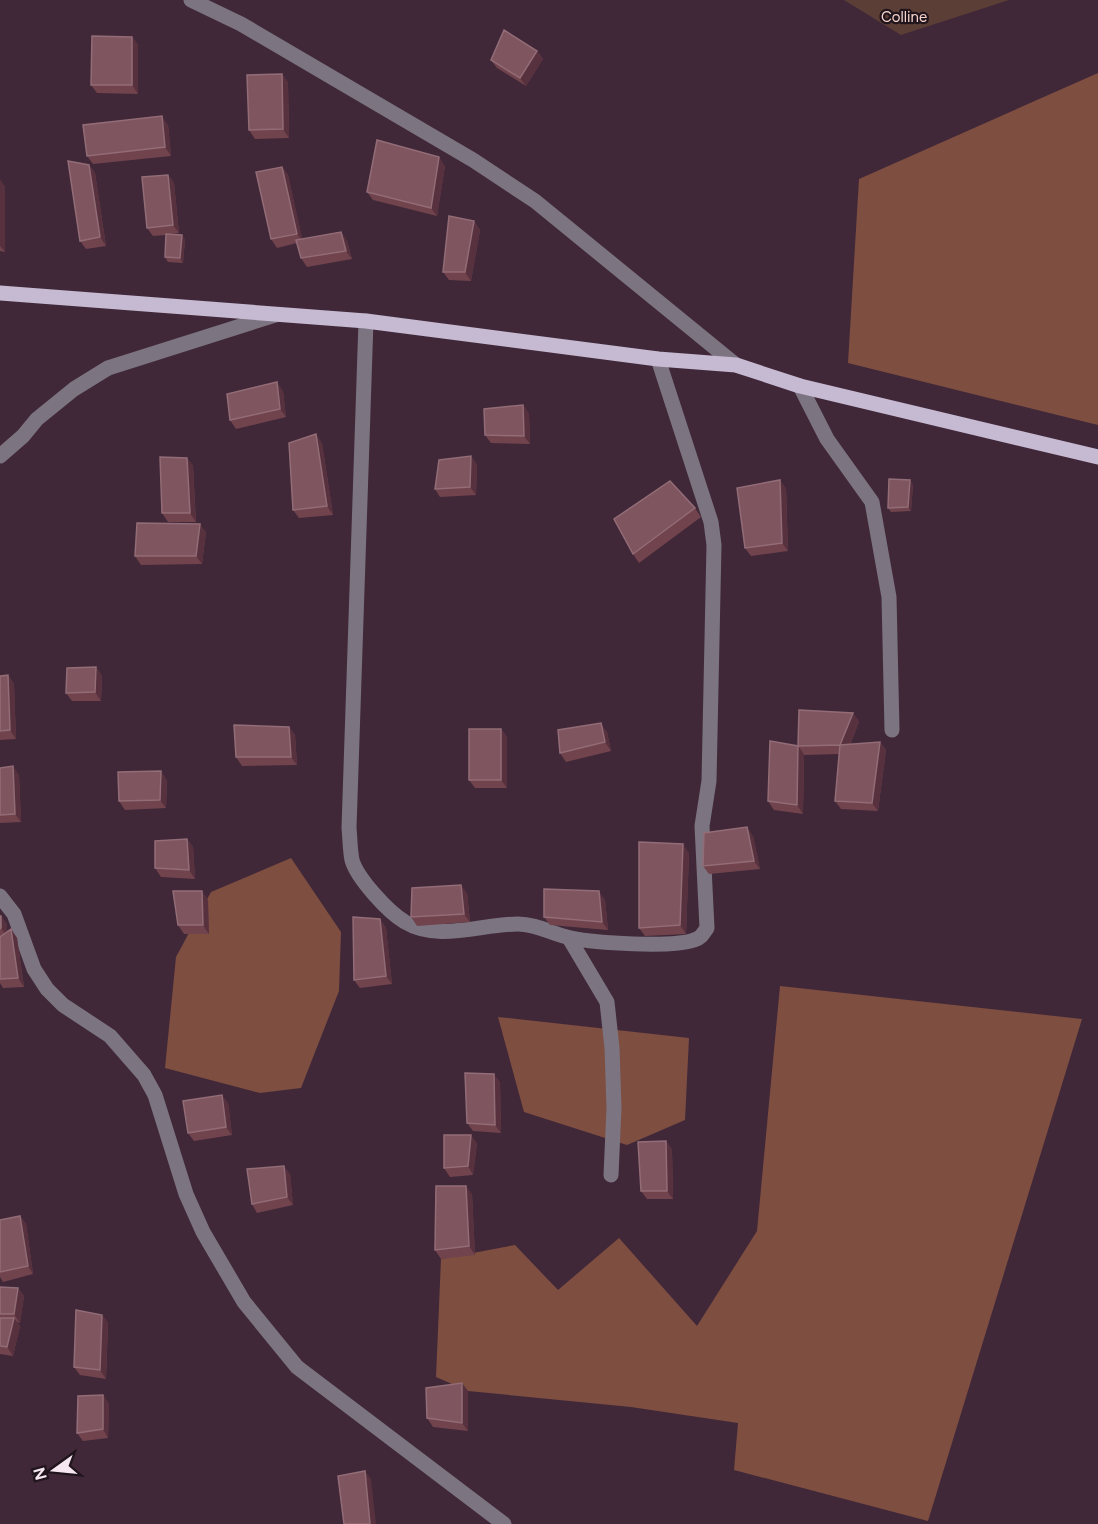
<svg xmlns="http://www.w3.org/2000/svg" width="1098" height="1524" viewBox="0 0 1098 1524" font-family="Figtree,sans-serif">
<rect width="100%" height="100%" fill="#402839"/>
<!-- green -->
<path fill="#5b3e36" d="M844,0H1009L901,35Z"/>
<!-- forest -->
<path fill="#7e4e41" d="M1098,73V425L848,363L859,179Z
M291,858L341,932L339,991L301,1088L260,1093L165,1068L176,957L211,892Z
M780,986L1082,1019L928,1521L734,1470L738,1423L631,1407L468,1391L436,1377L441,1259L515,1245L558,1290L619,1238L697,1326L757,1231Z
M498,1017L689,1038L685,1120L627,1145L524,1112Z"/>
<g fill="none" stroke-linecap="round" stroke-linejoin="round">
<!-- minor -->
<path stroke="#7c7581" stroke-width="15" d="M191,0L241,24L473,160L535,201L736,365
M366,321L349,828C350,838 350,850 352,860C357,878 388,912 405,922C437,942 482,924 518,924C537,924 552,934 571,938C595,943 672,948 694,940C701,938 703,934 707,928L702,826L709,781L714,545L711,522L658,359
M800,386L827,439L872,502L889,597L892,730
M0,456L23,436L37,419L74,389L108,368L275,315
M0,896L14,914L34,969L47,989L63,1005L110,1036L144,1075L155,1095L186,1194L203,1232L244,1302L297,1367L504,1524
M569,938L607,1002L612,1048L614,1108L611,1175"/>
<!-- major -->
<path stroke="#c6b9d2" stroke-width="15" d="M0,293L366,321L658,359L736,365L800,386L1098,457"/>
</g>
<!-- wall -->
<path fill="#71434d" d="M132,37L138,45V94L97,93L91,85Z
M537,51L543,59L526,86L497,68L491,60Z
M282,74L288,83L289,138L255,139L249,130Z
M168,125L171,156L93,164L87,156Z
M89,165L95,173L106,246L86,249L80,241Z
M445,166L437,216L373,200L367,192Z
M282,167L288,175L302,239L341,232L347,241L352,259L307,267L301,258L297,243L277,248L271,239Z
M168,175L174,183L179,233L168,234L185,239L183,263L168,262L165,257L166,235L153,236L147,228Z
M0,180L5,187V252L0,251Z
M474,221L480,230L471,281L449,280L443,272Z
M283,391L286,417L236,429L230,420Z
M523,405L529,414L530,444L491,443L485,435Z
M322,443L333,515L299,518L293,510Z
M187,458L193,466L196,522H168L162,513Z
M477,464L476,495L440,497L435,489Z
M910,480L913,485L911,511L891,512L888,508Z
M786,488L788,551L751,556L745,548Z
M695,508L701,517L639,563L633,554Z
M206,532L202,564L141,565L135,556Z
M96,667L102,676L101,701H72L66,693Z
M8,675L14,684L16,739L0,740V676Z
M853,713L859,722L850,745L880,742L886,750L878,811L841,809L835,801L839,754L804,755L798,746Z
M289,727L295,735L297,765L242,766L236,757Z
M501,729L507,737V788H475L469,780Z
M607,732L611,751L566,762L560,753Z
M804,755L803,814L774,810L768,801Z
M0,768L19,775L21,822L0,823Z
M167,780L166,808L125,810L119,801Z
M753,836L760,869L709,874L703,866Z
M187,839L193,847L195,879L161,877L155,868Z
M689,853L686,934L645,936L639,928Z
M467,893L470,922L417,926L411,917Z
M208,900L209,934H184L178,925Z
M605,900L608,930L550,925L544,917Z
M0,916L7,924V932L11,929L17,938L24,987L3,988L0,983Z
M380,919L386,928L392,984L360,988L354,980Z
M500,1082L501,1133L473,1131L467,1123Z
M228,1103L232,1135L194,1141L188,1133Z
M666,1141L672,1150L673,1199H647L641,1191Z
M477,1143L473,1175L450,1177L444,1168Z
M290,1174L293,1205L257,1213L252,1204Z
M472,1194L475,1255L441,1259L435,1250Z
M20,1216L26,1224L33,1274L3,1282L0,1277V1220Z
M0,1287L18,1288L24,1296L20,1323L17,1322L20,1326L13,1356L0,1354Z
M102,1315L108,1323L106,1379L80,1375L74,1367Z
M468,1391V1431L433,1427L427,1418Z
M103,1395L109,1404L108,1438L83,1441L77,1433Z"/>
<!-- shaded-wall -->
<path fill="#57313e" d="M132,37L138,45V94L132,85Z
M537,51L543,59L526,86L520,78Z
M282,74L288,83L289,138L283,129Z
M162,116L168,125L171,156L165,147Z
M439,157L445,166L437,216L431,208Z
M89,165L95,173L106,246L100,237Z
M282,167L288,175L303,242L297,234Z
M168,175L174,183L179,233L173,225Z
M0,180L5,187V252L0,246Z
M474,221L480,230L471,281L465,272Z
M341,232L347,241L352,259L346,251Z
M182,235L185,239L183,263L180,258Z
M277,382L283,391L286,417L280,409Z
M523,405L529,414L530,444L524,436Z
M316,434L322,443L333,515L327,506Z
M471,456L477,464L476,495L470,487Z
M187,458L193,466L196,522L190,513Z
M780,480L786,488L788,551L782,543Z
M910,480L913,485L911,511L908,507Z
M200,524L206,532L202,564L196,556Z
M96,667L102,676L101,701L95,692Z
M8,675L14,684L16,739L10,730Z
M853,713L859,722L846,754L840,745Z
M601,723L607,732L611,751L605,742Z
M289,727L295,735L297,765L291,757Z
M501,729L507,737V788L501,780Z
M880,742L886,750L878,811L872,803Z
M798,746L804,755L803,814L797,805Z
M13,766L19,775L21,822L15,814Z
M161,771L167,780L166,808L160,800Z
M747,827L753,836L760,869L754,861Z
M187,839L193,847L195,879L189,870Z
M683,844L689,853L686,934L680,925Z
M461,885L467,893L470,922L464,914Z
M202,891L208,900L209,934L203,925Z
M599,891L605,900L608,930L602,922Z
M1,916L7,924V937L1,928Z
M380,919L386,928L392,984L386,976Z
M11,929L17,938L24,987L18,978Z
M494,1074L500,1082L501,1133L495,1125Z
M222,1095L228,1103L232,1135L226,1127Z
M471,1135L477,1143L473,1175L468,1166Z
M666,1141L672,1150L673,1199L667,1191Z
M284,1166L290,1174L293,1205L287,1197Z
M466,1186L472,1194L475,1255L469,1246Z
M20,1216L26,1224L33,1274L28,1266Z
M18,1288L24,1296L20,1323L14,1314Z
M102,1315L108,1323L106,1379L100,1370Z
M14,1318L20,1326L13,1356L7,1347Z
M462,1383L468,1391V1431L462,1423Z
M103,1395L109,1404L108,1438L103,1429Z
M365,1471L371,1479L376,1524H370Z"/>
<!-- building -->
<path fill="#7f555f" stroke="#926c76" stroke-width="1.5" d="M504,30L537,51L520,78L491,60Z
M92,36L132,37V85H91Z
M282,74L283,129L249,130L247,75Z
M162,116L165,147L87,156L83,125Z
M377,140L439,157L431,208L367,192Z
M68,161L89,165L100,237L80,241Z
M282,167L297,234L271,239L256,172Z
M168,175L173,225L147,228L142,177Z
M449,216L474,221L465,272H443Z
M341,232L346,251L301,258L296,240Z
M166,234L182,235L180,258L165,257Z
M277,382L280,409L230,420L227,394Z
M523,405L524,436L485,435L484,409Z
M316,434L327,506L293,510L289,443Z
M471,456L470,487L435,489L439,460Z
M160,457L187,458L190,513H162Z
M889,479L910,480L908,507L888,508Z
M780,480L782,543L745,548L737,488Z
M670,481L695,508L633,554L614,519Z
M137,523L200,524L196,556H135Z
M96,667L95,692L66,693L67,668Z
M8,675L10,730L0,731V676Z
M799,710L853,713L840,745L798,746Z
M601,723L605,742L560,753L558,730Z
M234,725L289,727L291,757H236Z
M469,729H501V780H469Z
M770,741L798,746L797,805L768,801Z
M880,742L872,803L835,801L840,745Z
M13,766L15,814L0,815V768Z
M161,771L160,800L119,801L118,772Z
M747,827L754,861L703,866L704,833Z
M187,839L189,870L155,868V841Z
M639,842L683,844L680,925L639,928Z
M461,885L464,914L411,917L412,888Z
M544,889L599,891L602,922L544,917Z
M173,891H202L203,925H178Z
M0,916H1V928L0,929Z
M353,917L380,919L386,976L354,980Z
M11,929L18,978L0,979V937Z
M465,1073L494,1074L495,1125L467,1123Z
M222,1095L226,1127L188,1133L183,1101Z
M444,1135H471L468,1166L444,1168Z
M666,1141L667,1191H641L638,1142Z
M284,1166L287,1197L252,1204L247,1169Z
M436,1186H466L469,1246L435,1250Z
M20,1216L28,1266L0,1272V1220Z
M0,1287L18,1288L14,1314H0Z
M76,1310L102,1315L100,1370L74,1367Z
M0,1318H14L7,1347L0,1346Z
M462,1383V1423L427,1418L426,1388Z
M103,1395V1429L77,1433L78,1396Z
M365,1471L370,1524H344L338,1476Z"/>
<g text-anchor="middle" stroke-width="4.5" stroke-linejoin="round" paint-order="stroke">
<!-- park labels -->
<g font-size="15" fill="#f8d6cd" stroke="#20151c">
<text x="904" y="22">Colline</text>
</g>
</g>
<!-- north arrow -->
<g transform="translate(54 1470) rotate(255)" stroke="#20151c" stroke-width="4.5" paint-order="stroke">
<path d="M0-4.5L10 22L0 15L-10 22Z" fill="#f7e7f1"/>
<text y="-9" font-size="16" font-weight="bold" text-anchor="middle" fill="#f7e7f1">N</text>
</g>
</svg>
